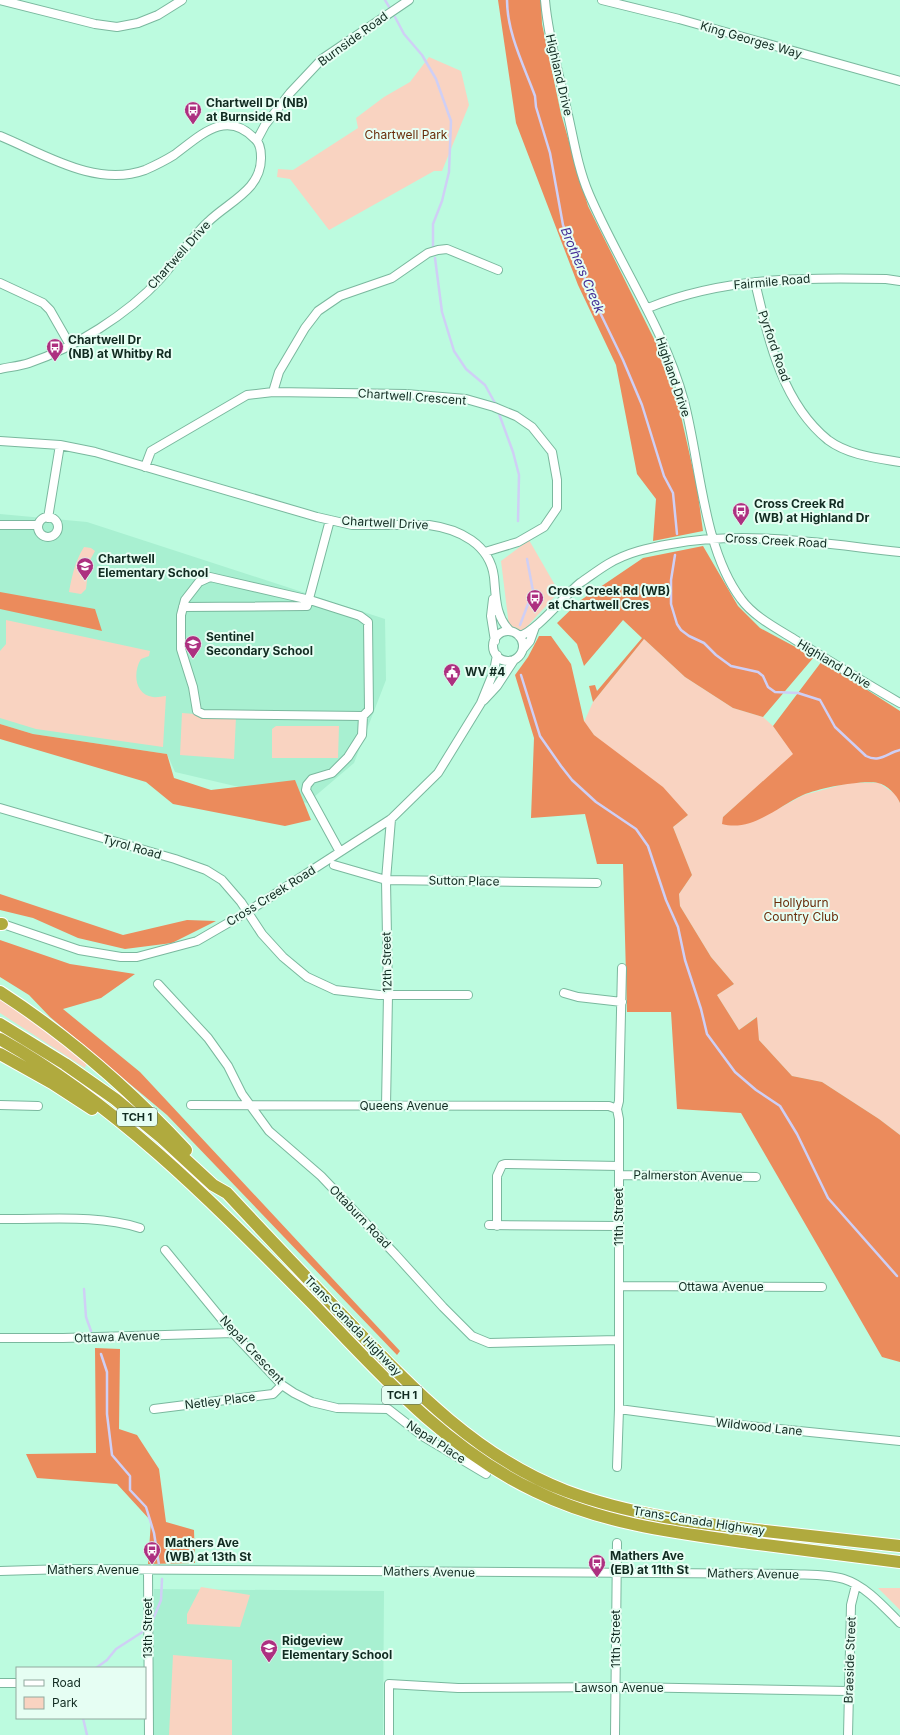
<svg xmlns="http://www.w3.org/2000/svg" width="900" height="1735" viewBox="0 0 900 1735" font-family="Inter,sans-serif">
<rect width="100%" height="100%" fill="#bcfbdf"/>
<!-- built -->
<path fill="#a8f0d1" d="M0,514L87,522L385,619L386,680L354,763L307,803L175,772L167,754L33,734L0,724Z
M154,1589L384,1591L383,1735H153Z"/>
<!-- green -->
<path fill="#f9d3c1" d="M429,57L461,71L469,105L442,171H434L329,230L290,179L277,177L278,169L293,170L358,128L356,118L384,97L410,82Z
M529,540L559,592L522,632C516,632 513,630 509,626L501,561Z
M84,547L91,548L95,551L89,562L86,589L81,594L69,592C72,576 75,561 84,547Z
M6,620L150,651L149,656L141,659C133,672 134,694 153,697C157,698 162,696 166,696L163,747L36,729L0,718V651L6,644Z
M644,639L685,677L733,708L763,717L773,726L794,754L723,817L757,820L804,795L849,783H879L898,796L900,803V1135L879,1119L822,1082L792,1076L759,1040L756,1017L739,1030L717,995L734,984L711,957L680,906L679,894L692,875L673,827L688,815L594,735L584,722L593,702Z
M182,713L236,717L234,759L180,755Z
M276,726H339L338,758H272V729Z
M0,999L19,1010L87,1062L85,1068L0,1013Z
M201,1587L250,1595L240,1627L187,1624V1614Z
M878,1588H900V1610Z
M173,1655L232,1660V1735H169Z"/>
<!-- forest -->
<path fill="#eb8b5c" d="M498,0H541L542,24L561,114L588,206L659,349L678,403L697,487L703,531L653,541L656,499L637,474L616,365L578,285L516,123Z
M703,546L738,606L760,628L814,657L763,717L733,708L685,677L644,639L593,702L589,686L595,685L597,691L642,638L623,620L584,666L577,644L557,623L581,600L643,558Z
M0,592L95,609L102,631L0,609Z
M539,636H551L571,664L584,721L594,735L663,787L688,815L673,827L692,875L679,894L680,906L711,957L734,984L717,995L739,1030L757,1017L759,1040L792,1076L822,1082L879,1119L900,1135V1362L882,1357L741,1113L677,1109L671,1012H627L623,864H597L585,814L531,818L534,738L515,675L528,657Z
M822,661L900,711V803C897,795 887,785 878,783C860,780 820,788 803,795C777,807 752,832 722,824L723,817L793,754L773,726Z
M0,724L33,734L167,754L174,778L211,790L295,780L311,820L285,826L173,804L146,782L0,739Z
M0,894L123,935L187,920L216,921L172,943L125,949L78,938L33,918L0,910Z
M0,940L70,964L135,974L101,998L63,1009L140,1072L400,1351L397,1355L167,1115L50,1017L29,995L0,977Z
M95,1348L120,1349L119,1429L137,1435L159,1469L166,1522L194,1530L195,1563L148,1564L151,1521L117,1484L37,1478L26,1454L96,1453Z"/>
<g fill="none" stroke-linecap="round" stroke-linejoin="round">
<!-- stream -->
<path stroke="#cfcff5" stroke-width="2.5" d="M385,0L391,10
M507,0C507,33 524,66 535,96L536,107L550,153L563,225L593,298L623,360L642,405L664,476L673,493L677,534
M395,17L404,34L422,55L436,79L451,121L449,172L442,201L433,224V250
M435,258L442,312L454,351L466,369L485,385L495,403
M498,411L513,452L519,475L518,521
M675,555L671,580V604L677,624L681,630L689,636L704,643L716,655L731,666L758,672L763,676L768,687L775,692L798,693L820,700L835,727L866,756C880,763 887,753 900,750
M520,625L533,591L527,559
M521,675L540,736L561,766L572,780L596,802L636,829L648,846L666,900L678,927L685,960L701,1009L707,1034L735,1072L756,1090L780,1106L797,1134L828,1198L897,1276
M84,1289L86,1317L91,1331
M101,1354L107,1372V1414L112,1455L130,1476V1490L146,1507L154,1533L159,1565
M152,1622L161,1600L162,1579
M96,1668L107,1660L116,1649L144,1631
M83,1718L87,1735"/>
<!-- minor casing -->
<g stroke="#7ab89e" stroke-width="10">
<path id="minor" d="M0,0L95,24L117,27L138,23L158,15L182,0
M545,0C548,36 558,70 566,106C573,135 577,166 589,194C619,264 664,327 684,401C700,461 703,549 741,599C754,617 778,629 797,641C831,662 865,683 900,703
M602,0L679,19L900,81
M0,136C44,154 96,188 145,170C154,166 166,160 174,155C200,136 226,108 255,139C260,143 261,151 261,157C262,190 228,202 208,222C190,239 176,261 160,279C128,314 74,348 29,363C20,366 9,367 0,369
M257,140L265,125L290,93L322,59L409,0
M755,282C768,337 781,402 828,440C848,455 876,458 900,462
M0,283L43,303L50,310L70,345
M648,308C723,277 806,277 886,279L900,281
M273,392L279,372L305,328L318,311L340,296L392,278L428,253L438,250L447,249L498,270
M0,441L60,445L95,452L317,517L352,525H429C459,529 490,544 494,577C496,597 495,616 510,631
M145,467L151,451L247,395L273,392L406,394L466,399L494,407L516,416L532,427L552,452L557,480V508L544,527L518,542L485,552
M38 527a10 10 0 1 1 20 0a10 10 0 1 1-20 0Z
M48,518L60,445
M0,525H38
M210,577L310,600L360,616L368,622L369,710L363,716L203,714L197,711L193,687L181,649V615L185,600L199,582Z
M493,599L491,616L495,641
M183,607L307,606L330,520
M493 646a15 15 0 1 1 30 0a15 15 0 1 1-30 0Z
M519,636C535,633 565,595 580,583C589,577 598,570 608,564C628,552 648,548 671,544C747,530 824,544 900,552
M523,649L530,641L535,627
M484,700L497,686L514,660
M0,808L175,859L206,870L222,880L241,902L262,934L283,957L307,977L335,990L379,995H468
M340,852L306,790L307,785L312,779L332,773L348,757L362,735L363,716
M334,865L386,880L597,883
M0,923L79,950L121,957H137L197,941L247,912L391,819L438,773L481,703L494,671L497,655
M158,984L208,1038L228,1066L242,1094L269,1131L321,1176L395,1254L443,1307L472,1336L489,1343L618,1340
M564,993L578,997L622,1002
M0,1105L38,1106
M191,1105L609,1106L617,1109
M386,1106L388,995L386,880L391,819
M619,1175L756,1177
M0,1219C46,1220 96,1214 140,1228
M489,1225L618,1226
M497,1226V1176L502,1165L505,1164L619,1166
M165,1250L233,1333L282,1385L294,1393L312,1402L337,1408L388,1409L424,1437L486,1474
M619,1286L822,1287
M0,1338H63L233,1333
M154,1409L273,1394L282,1385
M619,1409L739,1425L900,1441
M617,1467L619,1409V1119L617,1109L619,1101L622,968
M148,1570L149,1735
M0,1571L66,1569L791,1574C808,1575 828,1574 844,1579C866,1586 884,1607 900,1623
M0,1683H17
M389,1735V1684L458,1688L623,1687L848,1691
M615,1735L617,1543
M848,1735L851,1605L856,1585"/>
</g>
<!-- highway casing -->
<g stroke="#fff" stroke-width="14">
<path id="highway" d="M0,924H2
M0,992C68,1036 131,1091 186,1150
M0,1024L65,1064L115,1099L161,1137L213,1185L227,1193C266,1235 305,1276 345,1318C410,1386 476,1457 566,1491C630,1515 698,1523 765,1531C810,1536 855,1541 900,1546
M0,1039C121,1107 216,1206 313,1304C380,1374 446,1449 535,1491C602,1524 677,1533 750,1543C800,1549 850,1556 900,1562
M0,1054L52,1083L92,1109"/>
</g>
<!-- minor -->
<use href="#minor" stroke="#fff" stroke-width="8"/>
<!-- highway -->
<use href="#highway" stroke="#b0aa3e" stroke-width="12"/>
</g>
<!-- icons -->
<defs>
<g id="bus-pin" transform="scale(0.9)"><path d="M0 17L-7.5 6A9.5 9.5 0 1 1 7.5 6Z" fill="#ad3080" stroke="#e6fef3"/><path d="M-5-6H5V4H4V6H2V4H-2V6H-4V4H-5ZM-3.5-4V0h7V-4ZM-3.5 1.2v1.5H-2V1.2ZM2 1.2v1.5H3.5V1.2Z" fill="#fff"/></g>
<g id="school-pin" transform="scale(0.9)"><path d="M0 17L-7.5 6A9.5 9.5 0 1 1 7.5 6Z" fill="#ad3080" stroke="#e6fef3"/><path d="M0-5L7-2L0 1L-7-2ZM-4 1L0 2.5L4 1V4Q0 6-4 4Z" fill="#fff"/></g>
<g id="civic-pin" transform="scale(0.9)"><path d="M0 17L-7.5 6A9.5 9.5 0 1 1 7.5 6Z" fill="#ad3080" stroke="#e6fef3"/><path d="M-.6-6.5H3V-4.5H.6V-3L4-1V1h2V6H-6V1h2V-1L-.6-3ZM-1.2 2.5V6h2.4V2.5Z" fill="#fff"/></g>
</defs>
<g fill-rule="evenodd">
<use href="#bus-pin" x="193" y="110"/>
<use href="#bus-pin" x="55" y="347"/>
<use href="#bus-pin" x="741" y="511"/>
<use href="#school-pin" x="85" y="566"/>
<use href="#bus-pin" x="535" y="598"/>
<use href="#school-pin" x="193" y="644"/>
<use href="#civic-pin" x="452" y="672"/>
<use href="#bus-pin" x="152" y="1550"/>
<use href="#bus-pin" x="597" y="1563"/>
<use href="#school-pin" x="269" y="1648"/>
</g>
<g text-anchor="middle" stroke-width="4" stroke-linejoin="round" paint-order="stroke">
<!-- shield labels -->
<g fill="#e6fef3" stroke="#516a60" stroke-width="1">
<rect x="117" y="1108" width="40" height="18" rx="3"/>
<rect x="382" y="1386" width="40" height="18" rx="3"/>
</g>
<g font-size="11" font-weight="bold" fill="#112b21">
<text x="137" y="1121">TCH 1</text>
<text x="402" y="1399">TCH 1</text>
</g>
<!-- street labels -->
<g font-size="12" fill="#112b21" stroke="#e6fef3">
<text transform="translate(353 39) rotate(-36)" y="4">Burnside Road</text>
<text transform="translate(751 40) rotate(16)" y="4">King Georges Way</text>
<text transform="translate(559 75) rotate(77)" y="4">Highland Drive</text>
<text transform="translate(179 255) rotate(-48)" y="4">Chartwell Drive</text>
<text transform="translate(772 282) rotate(-5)" y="4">Fairmile Road</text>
<text transform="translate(774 346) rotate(71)" y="4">Pyrford Road</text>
<text transform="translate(673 377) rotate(71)" y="4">Highland Drive</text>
<text transform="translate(412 397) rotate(4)" y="4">Chartwell Crescent</text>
<text transform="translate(385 523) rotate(3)" y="4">Chartwell Drive</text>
<text transform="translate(776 541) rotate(3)" y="4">Cross Creek Road</text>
<text transform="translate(834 664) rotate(31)" y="4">Highland Drive</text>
<text transform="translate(132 847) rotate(16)" y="4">Tyrol Road</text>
<text transform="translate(464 881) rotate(1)" y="4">Sutton Place</text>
<text transform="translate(271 896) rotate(-32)" y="4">Cross Creek Road</text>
<text transform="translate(387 962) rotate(-91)" y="4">12th Street</text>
<text x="404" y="1110">Queens Avenue</text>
<text transform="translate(688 1176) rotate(1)" y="4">Palmerston Avenue</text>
<text transform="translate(360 1217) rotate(46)" y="4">Ottaburn Road</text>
<text transform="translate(619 1217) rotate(-90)" y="4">11th Street</text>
<text x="721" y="1291">Ottawa Avenue</text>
<text transform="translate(353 1326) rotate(46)" y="4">Trans-Canada Highway</text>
<text transform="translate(117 1337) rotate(-2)" y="4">Ottawa Avenue</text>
<text transform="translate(252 1350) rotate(47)" y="4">Nepal Crescent</text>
<text transform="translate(220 1401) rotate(-7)" y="4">Netley Place</text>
<text transform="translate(759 1427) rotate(6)" y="4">Wildwood Lane</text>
<text transform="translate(436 1442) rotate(33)" y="4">Nepal Place</text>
<text transform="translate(699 1521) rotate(9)" y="4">Trans-Canada Highway</text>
<text x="93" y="1574">Mathers Avenue</text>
<text transform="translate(429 1572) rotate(1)" y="4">Mathers Avenue</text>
<text transform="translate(753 1574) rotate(1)" y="4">Mathers Avenue</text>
<text transform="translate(148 1628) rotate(-90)" y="4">13th Street</text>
<text transform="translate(616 1639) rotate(-90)" y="4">11th Street</text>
<text transform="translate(850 1660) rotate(-88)" y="4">Braeside Street</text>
<text x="619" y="1692">Lawson Avenue</text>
</g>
<!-- poi labels -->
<g font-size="12" font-weight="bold" fill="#112b21" stroke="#e6fef3" text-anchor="start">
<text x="206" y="107">Chartwell Dr (NB)<tspan x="206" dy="14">at Burnside Rd</tspan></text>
<text x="68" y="344">Chartwell Dr<tspan x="68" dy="14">(NB) at Whitby Rd</tspan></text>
<text x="754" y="508">Cross Creek Rd<tspan x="754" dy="14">(WB) at Highland Dr</tspan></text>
<text x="98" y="563">Chartwell<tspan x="98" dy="14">Elementary School</tspan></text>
<text x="548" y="595">Cross Creek Rd (WB)<tspan x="548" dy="14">at Chartwell Cres</tspan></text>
<text x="206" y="641">Sentinel<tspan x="206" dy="14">Secondary School</tspan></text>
<text x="465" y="676">WV #4</text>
<text x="165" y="1547">Mathers Ave<tspan x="165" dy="14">(WB) at 13th St</tspan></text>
<text x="610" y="1560">Mathers Ave<tspan x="610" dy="14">(EB) at 11th St</tspan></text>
<text x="282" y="1645">Ridgeview<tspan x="282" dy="14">Elementary School</tspan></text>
</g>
<!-- park labels -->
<g font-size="12" fill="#692c09" stroke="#e6fef3">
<text x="406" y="139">Chartwell Park</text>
<text x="801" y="907">Hollyburn<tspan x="801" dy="14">Country Club</tspan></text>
</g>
<!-- water labels -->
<g font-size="13" font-style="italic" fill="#442e97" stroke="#e6fef3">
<text transform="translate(583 270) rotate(67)" y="5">Brothers Creek</text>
</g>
</g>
<!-- legend -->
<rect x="16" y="1667" width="130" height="52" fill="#e6fef3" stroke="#91aa9f"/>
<rect x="24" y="1680" width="20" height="6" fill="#ffffff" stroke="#91aa9f"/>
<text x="52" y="1687" font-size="12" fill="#112b21">Road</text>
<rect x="24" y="1697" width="20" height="12" fill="#f9d3c1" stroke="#91aa9f"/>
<text x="52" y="1707" font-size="12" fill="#112b21">Park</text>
</svg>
